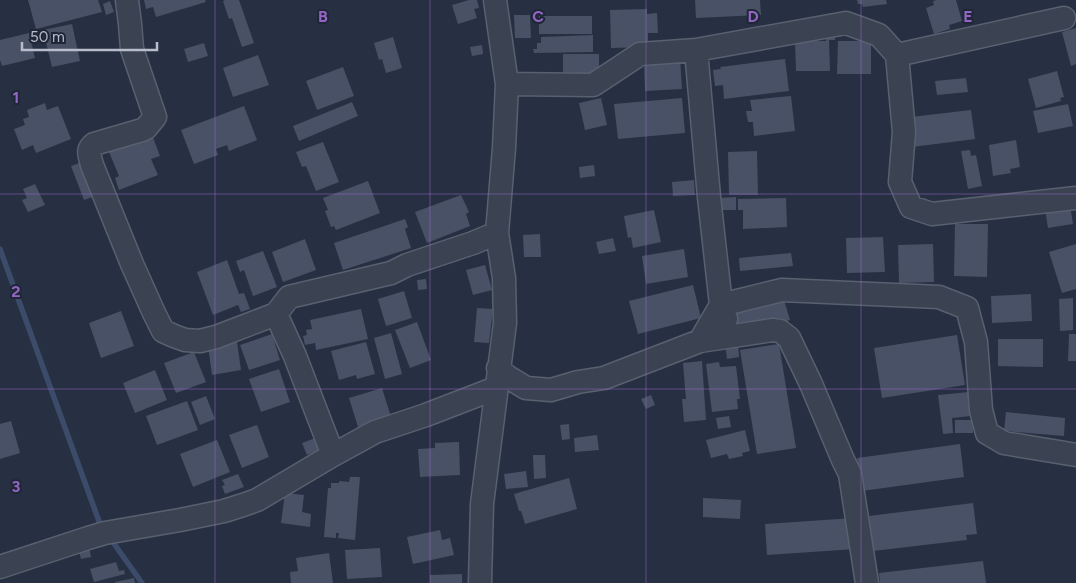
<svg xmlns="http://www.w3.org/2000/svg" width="1076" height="583" viewBox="0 0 1076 583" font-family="Figtree,sans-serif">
<rect width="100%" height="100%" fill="#273042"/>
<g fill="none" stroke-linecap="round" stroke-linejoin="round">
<!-- stream -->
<path stroke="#3c4b6a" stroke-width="5.5" d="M0,249L100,524L103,528
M110,538L142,583"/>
</g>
<!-- building -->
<path fill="#485166" d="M28,0H98L102,12L36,29Z
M144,0H205L206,2L156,17L153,7L146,9Z
M225,0H239L254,43L242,47L232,18L229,19L223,1Z
M469,0H477L479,8L474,9L477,18L458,24L452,5Z
M695,0H760L761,15L696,18Z
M857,0H886L887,4L863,7L862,4H858Z
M937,0H956L962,21L949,25L950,29L934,34L926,8L934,5L933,1Z
M110,1L114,12L106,15L103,4Z
M647,9V14L657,13L658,33H648V47L611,48L610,10Z
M514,15H530L531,38H515Z
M539,16H592V34H539Z
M72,24L80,61L52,67L43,30Z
M1076,28V64L1071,66L1062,32Z
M826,31H835V40H829L830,71H796L795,41H826Z
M29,33L35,58L2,66L0,60V40Z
M593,35V52L534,53L533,49H537V43H541V37Z
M393,37L402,68L386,73L382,59L379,60L374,43Z
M838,41H871V74H837Z
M204,43L208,56L188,62L184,49Z
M482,45L483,54L472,56L470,47Z
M563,54H599V76H563Z
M258,55L269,85L233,97L223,68Z
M680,58L682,89L645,91L644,60Z
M785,59L789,91L724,99L723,85L715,86L713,70L721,69L720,67Z
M343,67L354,96L317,110L306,81Z
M1057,71L1064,97L1060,98L1061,101L1036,108L1028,79Z
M966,78L968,92L937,95L935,81Z
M791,96L795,131L754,136L753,122H748L746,111H752L750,100Z
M601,98L607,125L585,130L579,103Z
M682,98L685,133L618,139L614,104Z
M352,102L358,116L299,141L293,126Z
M45,103L47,110L58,106L71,139L36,153L33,145L22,150L14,129L25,125L23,119L29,117L27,110Z
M1068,104L1073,126L1038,133L1033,111Z
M244,106L257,140L229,151L227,145L216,149L218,155L194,164L181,130Z
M971,110L975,139L912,147L911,117Z
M152,135L160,156L151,159L158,175L119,190L115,178L119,176L109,152Z
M1016,140L1020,167L1010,169L1011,173L993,176L989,145Z
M323,142L339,182L316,191L306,166L302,167L296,152Z
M970,150L971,156L976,155L982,186L968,189L961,151Z
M757,151L758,195H729L728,152Z
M85,161L98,195L84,200L71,166Z
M594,165L595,176L580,178L579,167Z
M694,180L695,195L673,196L672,182Z
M368,181L380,213L336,230L334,226L331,227L325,211L328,210L323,198Z
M35,184L45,205L28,212L22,200L27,198L23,189Z
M461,195L469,212L466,214L470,226L427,243L415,212Z
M736,197V210H718V198Z
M786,198L787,227L743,229V210H738V199Z
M1070,205L1073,224L1048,228L1045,209Z
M654,210L661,242L633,248L631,237L628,238L624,216Z
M405,219L408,227L405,229L411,248L343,270L334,243Z
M955,224H988L987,277L954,276Z
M540,234L541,257H524L523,235Z
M883,237L885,272L847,273L846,238Z
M613,238L616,251L599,254L596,242Z
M305,239L316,270L283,282L272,252Z
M933,244L934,282L899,283L898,245Z
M1076,244V289L1062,293L1049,252Z
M684,249L688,277L646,284L642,256Z
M263,251L277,287L253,296L244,270L240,272L236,261Z
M791,253L793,266L740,271L739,258Z
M227,260L239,294L244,293L250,309L241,312L238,305L213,315L197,272Z
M485,265L492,290L473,295L466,270Z
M426,279L427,289L418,290L417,280Z
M693,285L701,318L638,334L629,301Z
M404,291L412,318L386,326L378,299Z
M1031,294L1032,321L992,323L991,296Z
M783,297L790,320L778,324L736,332L730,314Z
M1073,298V330L1060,331L1059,299Z
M477,308L493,309L489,343L474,342Z
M361,309L368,339L316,350L315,343L305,345L303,336L307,335L306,330L312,329L310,320Z
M121,311L134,346L101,358L89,323Z
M417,322L431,360L410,368L395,330Z
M391,333L402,374L385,379L374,338Z
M272,334L280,360L249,370L240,345Z
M1069,334H1076V361H1068Z
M957,335L965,385L882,398L874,348Z
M998,339H1043V367L998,366Z
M237,342L241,370L212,375L208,346Z
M366,342L375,374L357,379L356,375L339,380L331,351Z
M738,342L739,357L727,359L725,344Z
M779,344L796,448L757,454L740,350Z
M194,352L206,382L176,393L164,363Z
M702,361L706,420L684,422L682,399H686L683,363Z
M719,362L720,367L736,366L740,399H737L738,409L712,412L706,364Z
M279,369L290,402L261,412L249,379Z
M155,370L167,400L135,413L123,383Z
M382,388L391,417L358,427L349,398Z
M969,392L971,416L952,418L953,433L943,434L938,395Z
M651,395L655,405L646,409L641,399Z
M206,396L215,419L200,425L191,402Z
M187,401L198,430L157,445L146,416Z
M1006,412L1065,418L1064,436L1004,431Z
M729,416L731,427L718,429L716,418Z
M955,420H973V433H955Z
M11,421L20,453L0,459V424Z
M569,424L570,439L562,440L560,425Z
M257,425L269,457L242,468L229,435Z
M745,430L750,451L742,453L743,456L729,459L727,454L711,458L706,440Z
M597,435L599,450L575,452L574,438Z
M321,436L326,448L307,455L302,443Z
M217,440L230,472L193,487L180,454Z
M459,442L460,475L420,477L418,449L435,448V443Z
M960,444L964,477L862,491L857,458Z
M533,455H545L546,478L534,479Z
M526,471L528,487L506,489L504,474Z
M238,474L244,487L225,494L222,486L225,485L222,480Z
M350,477H360L355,540L338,538L339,533H336V538L324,537L328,488H331V483H339V481L349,482Z
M569,478L577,509L525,524L521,511H519L514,494Z
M285,493L304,495L302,512L311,514L310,527L281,523Z
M703,498L741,500L740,519L703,517Z
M973,503L977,534L966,535L967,540L873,551L869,516Z
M854,518L856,549L767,555L765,524Z
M440,530L442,540L450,538L454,555L413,564L407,537Z
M89,545L91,557L81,559L78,548Z
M380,548L382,577L347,579L345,550Z
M329,553L333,583H291L290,572L298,571L296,558Z
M983,561L986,583H880L879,573Z
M116,562L119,571L124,570L125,574L94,582L90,569Z
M462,574V583H430V575Z
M134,578L135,583H115V582Z"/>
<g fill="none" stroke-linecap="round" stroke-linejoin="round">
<!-- minor casing -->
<g stroke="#59606f" stroke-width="25">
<path id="minor" d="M127,0L130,24L132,49L155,117L146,128L142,130L94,144C86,150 90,156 92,165L132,264L154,313L163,331L174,336L185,340L200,341L216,337L276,314L289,297L391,273L407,265L473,243L497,233
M696,50L709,197L721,305L726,319
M897,55L1064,18
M507,84L593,85L640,54L696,50L846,23L879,35L897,55L904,132L900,182L911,207L932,214L1076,198
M276,314L295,356L333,455
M700,341L721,305L782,290L939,297L967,308L976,342L981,410L987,433L1004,443L1076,455
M498,368L508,377L526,388L551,390L578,382L604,378L700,341L773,330L780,331L789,338L811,384L843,460L850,474L867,583
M0,567L88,538L105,533L180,520L224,511L243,505L257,500L333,455L375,432L426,415L496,388
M480,583L482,504L505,323L504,278L497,233L504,148L507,84L495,0"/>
</g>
<!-- minor -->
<use href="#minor" stroke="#3b4251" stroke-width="22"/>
</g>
<!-- grid -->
<path fill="none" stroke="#9366c4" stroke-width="1" stroke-opacity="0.55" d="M215,0V583M430,0V583M646,0V583M861,0V583M0,194H1076M0,389H1076"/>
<g font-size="16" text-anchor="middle" font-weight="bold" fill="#9366c4" stroke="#1f2737" stroke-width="4" stroke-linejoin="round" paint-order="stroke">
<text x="323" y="22">B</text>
<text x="538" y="22">C</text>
<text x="753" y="22">D</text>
<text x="968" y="22">E</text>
<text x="16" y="103">1</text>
<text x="16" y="297">2</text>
<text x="16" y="492">3</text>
</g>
<!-- scale -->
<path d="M22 42v8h135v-8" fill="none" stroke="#b8bdcb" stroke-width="2.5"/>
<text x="30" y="42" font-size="15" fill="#b8bdcb" stroke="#1f2737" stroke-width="4" paint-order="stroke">50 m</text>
</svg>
